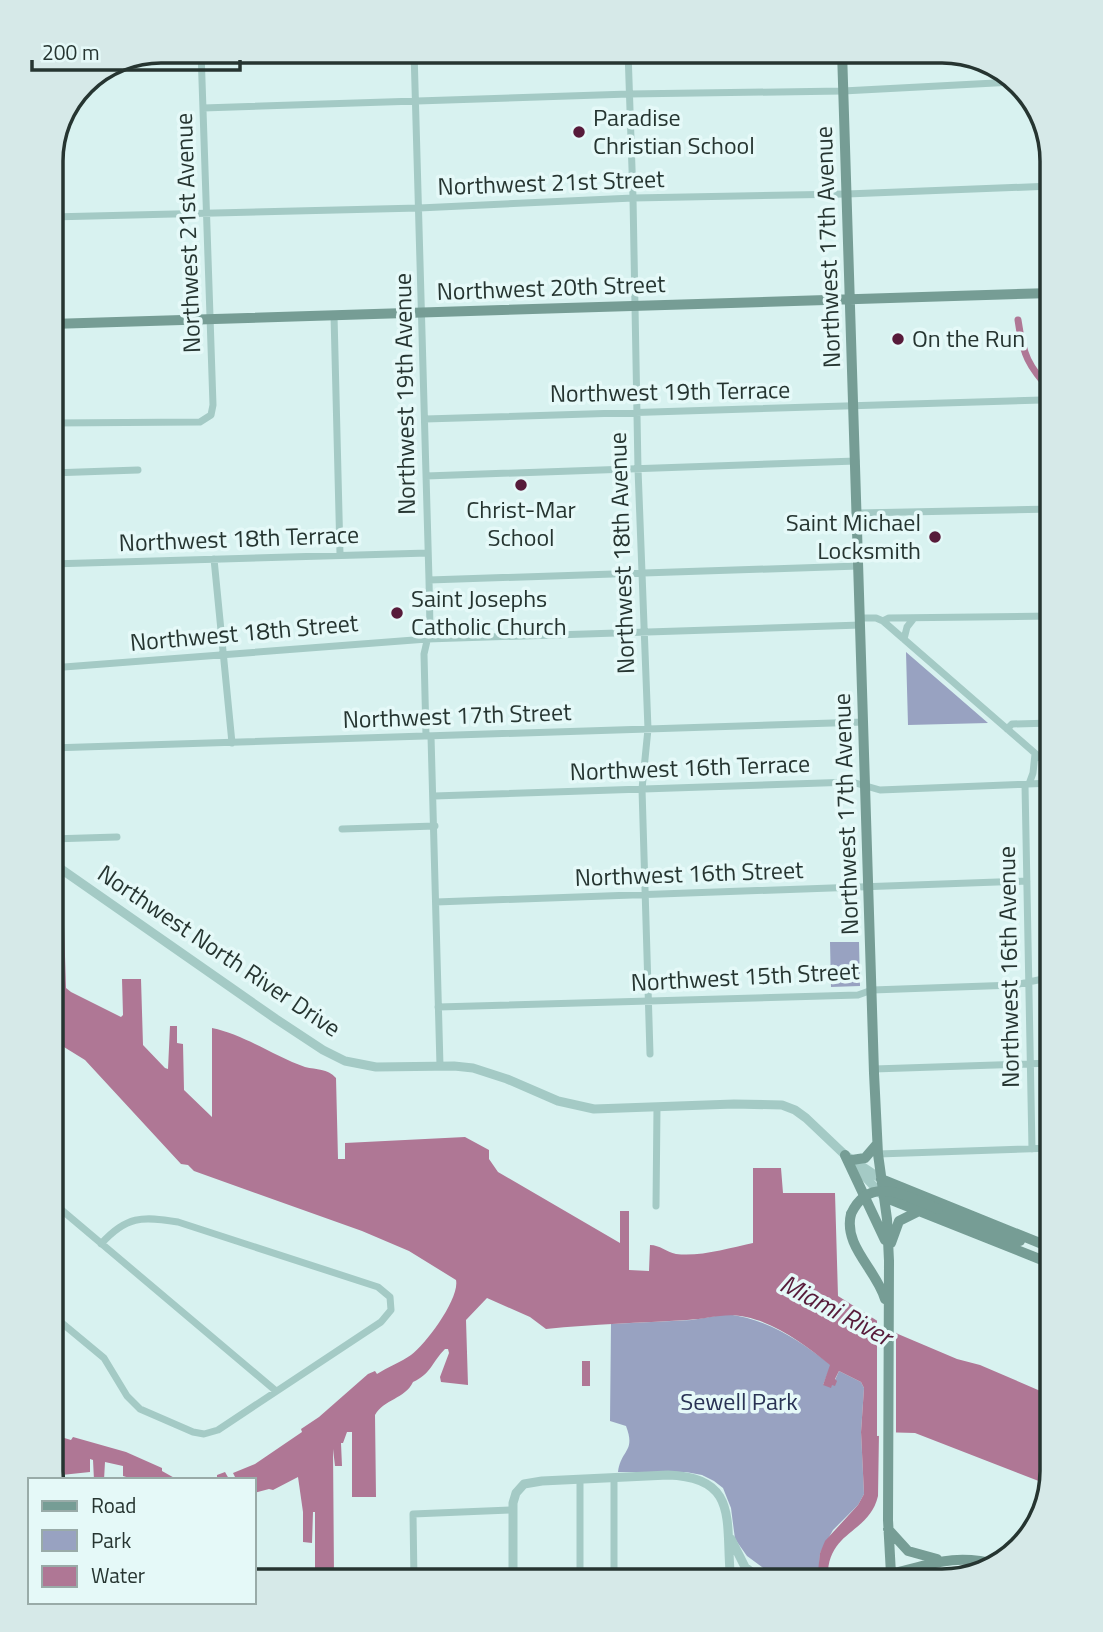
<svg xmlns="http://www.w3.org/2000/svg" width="1103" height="1632" viewBox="0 0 1103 1632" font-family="'Titillium Web',sans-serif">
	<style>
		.green { fill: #98a2c1 }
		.water { fill: #af7795 }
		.pier { fill: #d8f2f0 }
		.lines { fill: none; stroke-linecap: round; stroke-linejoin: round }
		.canal { stroke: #af7795; stroke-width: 7 }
		.minor { stroke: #a4cac5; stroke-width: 7 }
		.tertiary { stroke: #a4cac5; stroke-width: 9 }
		.secondary { stroke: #769d95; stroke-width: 10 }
		.motorway { stroke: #3d564f; stroke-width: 14 }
		.secondary-bridge { stroke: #769d95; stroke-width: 10 }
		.poi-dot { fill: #571b3a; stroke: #e5f9f8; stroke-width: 2.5 }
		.labels { text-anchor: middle; stroke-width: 7; stroke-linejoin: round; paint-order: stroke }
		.poi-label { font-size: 24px; fill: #263531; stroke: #e5f9f8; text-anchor: start }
		.street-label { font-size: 24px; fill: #263531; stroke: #e5f9f8 }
		.park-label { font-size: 24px; fill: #293254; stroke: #e5f9f8 }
		.water-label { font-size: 26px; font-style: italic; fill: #571b3a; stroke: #e5f9f8 }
		.rim { fill: none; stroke: #263531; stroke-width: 3.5 }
	</style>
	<rect width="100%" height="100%" fill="#d8f2f0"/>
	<!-- green -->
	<path class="green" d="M906,652L988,723L908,725Z
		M830,942H859L860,986L831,987Z
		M727,1314C770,1320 797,1339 831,1365L823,1385L835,1380L839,1371L861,1382L864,1388L861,1432L864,1494L858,1505L833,1530L820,1553L819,1574L773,1575L747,1556L735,1539L731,1508L723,1488L714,1481L702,1475L686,1472H618C621,1449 636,1452 626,1426L610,1421L611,1324L692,1320Z"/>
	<!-- water -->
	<path class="water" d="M51,925H64L66,988L71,992L121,1017L123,1015L122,979H141L143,1045L165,1068L168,1069L170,1026H177V1043L183,1044L184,1090L212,1117V1028C245,1035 274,1056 305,1067C317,1070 327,1068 336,1078L338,1159H345V1143L465,1137L489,1150V1159L498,1172L620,1243V1211H629V1270L649,1271L650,1245C660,1245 666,1252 676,1254C700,1257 729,1248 753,1243V1168H781L783,1193H835L838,1296L898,1334L957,1359L980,1365L1052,1396V1472L1049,1485L915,1433L879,1432L878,1496C869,1535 825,1530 828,1581H817L820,1553L825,1541L858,1505L864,1494L861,1432L864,1388L861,1382L839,1371L835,1379L837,1381L835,1386L832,1385L831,1388L823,1385L830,1365C805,1345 778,1324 746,1317C726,1312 708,1319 687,1320C640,1323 593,1324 546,1329L530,1317L487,1298L466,1320L468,1385L441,1382L440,1377L449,1353L448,1349H445C432,1362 431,1374 413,1382C405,1399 384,1399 375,1415L376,1497H352V1432H347L343,1443H341L342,1466H335L333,1449L334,1575L315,1576V1512H313L312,1543L303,1542V1512L298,1477L273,1490L269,1489L254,1493V1480L210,1478H217V1475L225,1472L229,1479L235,1477L233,1473L255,1464L302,1432L301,1429L319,1417L368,1374L375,1371L377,1374C388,1367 401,1362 411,1355C426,1344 460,1298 456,1280L409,1251L362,1231L194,1171L188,1165L181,1164L85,1060L51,1039Z
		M582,1361H590V1386H582Z
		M51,1434L71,1440L73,1437L126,1452L162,1468V1471L178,1480H136L123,1476V1466L105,1462L104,1480H94L93,1460L90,1459V1472L52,1476Z"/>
	<!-- pier -->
	<path class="pier" d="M877,1317L896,1329V1435L877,1436Z"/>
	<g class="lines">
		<!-- canal -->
		<path class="canal" d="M1018,320C1023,355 1028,366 1052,392"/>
		<!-- minor -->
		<path class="minor" d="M414,51L429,580L430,628L424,654L426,736
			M628,51L633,198L638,469L648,729L642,789L650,1054
			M203,108L629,94L843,91L1014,82
			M51,217L419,208L633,198L847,194L1052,186
			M334,315L340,554
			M425,419L1042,400
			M51,423L200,422L211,415L213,405L201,51
			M51,473L138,470
			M426,476L856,461
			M858,513L1052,509
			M214,559L232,743
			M51,564L428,553
			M429,580L859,566
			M861,618H876L883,621L1052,768
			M883,621L889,618L1052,616
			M904,639L907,627L914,618
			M51,668L427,639L861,625
			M1007,729L1012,724L1052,723
			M431,736L440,1066
			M51,748L864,722
			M1029,784L1033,773L1035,754
			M1025,785L1032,1149
			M434,796L852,782L880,790L1052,783
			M342,829L435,826
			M51,839L117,837
			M436,902L1027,881
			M438,1007L858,995L872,990L1015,985L1052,977
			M874,1069L1052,1063
			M878,1154L1052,1148
			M51,1201L276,1391
			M656,1206L657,1107
			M51,1314L104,1358L127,1396L140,1409L193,1432L204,1434L218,1430L381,1322L391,1310L390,1297L378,1287L178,1222C142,1216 126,1216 101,1244
			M614,1478V1581
			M614,1575L730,1571V1581
			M414,1581L413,1514L513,1510
			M580,1581V1480"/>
		<!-- tertiary -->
		<path class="tertiary" d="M51,862L276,1019L323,1050L345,1061L376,1067L454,1066L473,1068L507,1079L558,1101L594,1109L734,1104L782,1105L795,1110L806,1118L845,1155L881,1179
			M853,1164L882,1195
			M731,1539L745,1567L763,1581
			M730,1571L758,1580
			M513,1581V1503L516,1493L524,1484L542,1481L668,1475C737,1477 726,1519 730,1571
			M857,1581L891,1574"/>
		<!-- secondary -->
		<path class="secondary" d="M842,51L874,1073L878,1154L887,1219L889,1261L888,1520L891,1574L895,1581
			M51,324L1052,293
			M845,1155L885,1240
			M852,1160L865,1158L877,1144
			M881,1179L1052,1248
			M884,1197L1052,1264
			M938,1209L1020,1241
			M851,1214C843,1246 876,1269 885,1299
			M891,1243L899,1221L919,1211
			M888,1529L908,1551L937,1559
			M891,1574C932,1564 956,1553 998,1565"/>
		<!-- motorway -->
		<path class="motorway" d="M952,1579L969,1574"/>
		<!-- secondary-bridge -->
		<path class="secondary-bridge" d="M851,1214C870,1173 907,1197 938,1209"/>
	</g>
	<!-- markers -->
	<g class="poi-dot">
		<circle cx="579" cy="132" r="7"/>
		<circle cx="898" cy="339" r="7"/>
		<circle cx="521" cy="485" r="7"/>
		<circle cx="935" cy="537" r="7"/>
		<circle cx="397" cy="613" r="7"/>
	</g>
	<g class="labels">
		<!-- poi labels -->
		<g class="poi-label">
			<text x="593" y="126">Paradise<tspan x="593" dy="28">Christian School</tspan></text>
			<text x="912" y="347">On the Run</text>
			<text x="521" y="518" text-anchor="middle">Christ-Mar<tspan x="521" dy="28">School</tspan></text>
			<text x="921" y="531" text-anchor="end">Saint Michael<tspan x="921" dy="28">Locksmith</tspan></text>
			<text x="411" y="607">Saint Josephs<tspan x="411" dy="28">Catholic Church</tspan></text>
		</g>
		<!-- street labels -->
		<g class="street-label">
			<text transform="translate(551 183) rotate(-2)" y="8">Northwest 21st Street</text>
			<text transform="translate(188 233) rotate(-92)" y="8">Northwest 21st Avenue</text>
			<text transform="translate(828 247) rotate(-92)" y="8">Northwest 17th Avenue</text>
			<text transform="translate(551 288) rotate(-2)" y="8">Northwest 20th Street</text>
			<text transform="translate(670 392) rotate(-1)" y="8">Northwest 19th Terrace</text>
			<text transform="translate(405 394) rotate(-91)" y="8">Northwest 19th Avenue</text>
			<text transform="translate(239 539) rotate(-2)" y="8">Northwest 18th Terrace</text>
			<text transform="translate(622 553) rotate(-92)" y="8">Northwest 18th Avenue</text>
			<text transform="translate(244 633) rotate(-5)" y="8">Northwest 18th Street</text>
			<text transform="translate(457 716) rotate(-2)" y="8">Northwest 17th Street</text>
			<text transform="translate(690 768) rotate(-2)" y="8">Northwest 16th Terrace</text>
			<text transform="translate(846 814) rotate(-92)" y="8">Northwest 17th Avenue</text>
			<text transform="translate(689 874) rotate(-2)" y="8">Northwest 16th Street</text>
			<text transform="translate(219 951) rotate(34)" y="8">Northwest North River Drive</text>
			<text transform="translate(1009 967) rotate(-91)" y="8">Northwest 16th Avenue</text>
			<text transform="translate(745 977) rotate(-3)" y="8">Northwest 15th Street</text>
		</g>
		<!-- park labels -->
		<g class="park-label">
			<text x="739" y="1410">Sewell Park</text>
		</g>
		<!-- water labels -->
		<g class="water-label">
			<text transform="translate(836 1310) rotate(28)" y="9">Miami River</text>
		</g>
	</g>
	<!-- crop -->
	<path d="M0 0H1103V1632H0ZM161 63H942A98 98 0 0 1 1040 161V1471A98 98 0 0 1 942 1569H161A98 98 0 0 1 63 1471V161A98 98 0 0 1 161 63Z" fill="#d6e9e8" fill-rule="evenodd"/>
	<path class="rim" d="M161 63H942A98 98 0 0 1 1040 161V1471A98 98 0 0 1 942 1569H161A98 98 0 0 1 63 1471V161A98 98 0 0 1 161 63Z"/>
	<!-- legend -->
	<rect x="28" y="1478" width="228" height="126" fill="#e5f9f8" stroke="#99aba8" stroke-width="2"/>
	<rect x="42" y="1501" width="35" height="10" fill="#769d95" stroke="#99aba8" stroke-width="2"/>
	<text x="91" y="1513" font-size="21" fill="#263531">Road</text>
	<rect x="42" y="1530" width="35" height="21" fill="#98a2c1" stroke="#99aba8" stroke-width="2"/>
	<text x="91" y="1548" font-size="21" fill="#263531">Park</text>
	<rect x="42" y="1566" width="35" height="21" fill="#af7795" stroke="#99aba8" stroke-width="2"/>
	<text x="91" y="1583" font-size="21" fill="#263531">Water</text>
	<!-- scale -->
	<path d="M32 60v10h208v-10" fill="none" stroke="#263531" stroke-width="3.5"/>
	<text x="42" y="60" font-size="21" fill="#263531" stroke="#e5f9f8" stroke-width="5" paint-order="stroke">200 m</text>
</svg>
